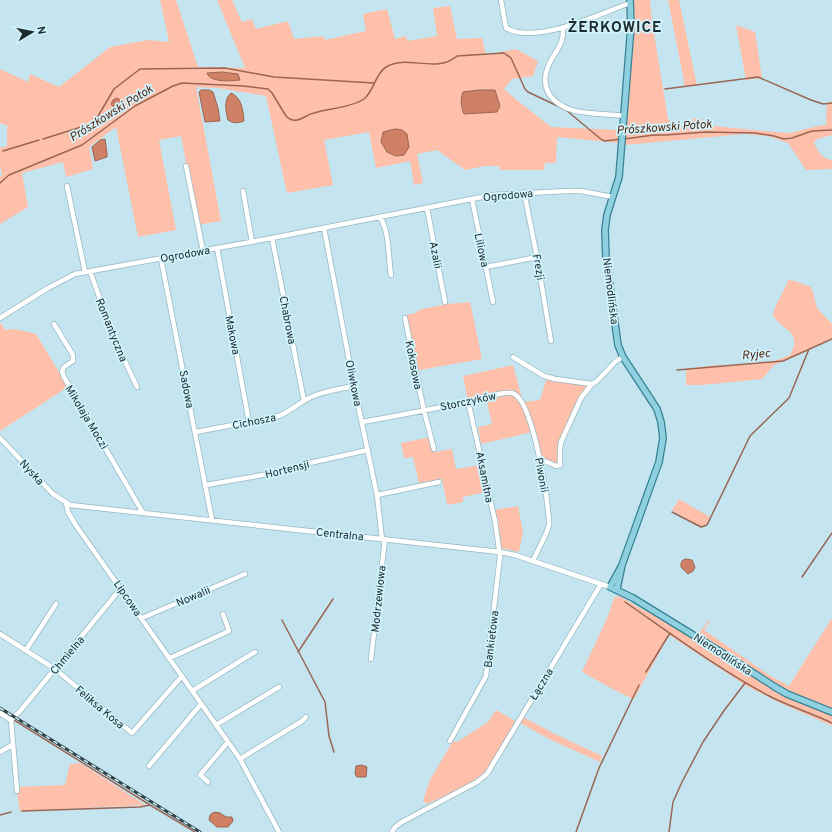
<svg xmlns="http://www.w3.org/2000/svg" width="832" height="832" viewBox="0 0 832 832" font-family="Overpass,sans-serif">
	<style>
		.green { fill: #fec0aa; fill-rule: evenodd }
		.water { fill: #d08064; stroke: #9a6654 }
		.lines { fill: none; stroke-linecap: round; stroke-linejoin: round }
		.stream { stroke: #9a6654; stroke-width: 1.5 }
		.minor-casing { stroke: #97b8c1; stroke-width: 6 }
		.major-casing { stroke: #368294; stroke-width: 8 }
		.minor { stroke: #fff; stroke-width: 4.5 }
		.major { stroke: #8fd0e0; stroke-width: 5.5 }
		.rail-casing { stroke: #314145; stroke-width: 3 }
		.rail { stroke: #d1f3fc; stroke-width: 1.5; stroke-dasharray: 4.5; stroke-linecap: butt }
		.labels { text-anchor: middle; stroke-width: 3.5; stroke-linejoin: round; paint-order: stroke }
		.street-label { font-size: 11px; fill: #1d2a2e; stroke: #d1f3fc }
		.water-label { font-size: 12px; font-style: italic; fill: #572410; stroke: #d1f3fc }
		.district-label { font-size: 15px; font-weight: bold; letter-spacing: 1px; fill: #1d2a2e; stroke: #d1f3fc }
	</style>
	<rect width="100%" height="100%" fill="#c4e5ef"/>
	<!-- green -->
	<path class="green" d="M160,0H176L198,67L245,68L217,0H232L242,22L252,19L256,29L288,21L294,39L323,36L325,40L366,31L363,14L387,9L395,39L406,36L407,41L437,36L433,8L450,6L457,39L482,38L486,55L516,49L538,61L533,76L512,79L504,89L518,101L551,127L619,130V143L557,137L556,163H545L544,170H500L499,166H485L465,170L437,150L417,154L423,183L414,185L410,161L376,168L369,132L324,140L333,185L287,193L266,96L217,88L196,87L221,221L198,225L181,136L159,140L176,230L138,237L116,127L89,147L93,169L66,177L63,162L22,173L28,207L0,224V177L2,175L0,165V148L7,146V128L8,126L0,123V69L28,82L30,74L59,87L110,47L148,40L169,42ZM487,89L497,112L482,113L463,92Z
		M633,0H650L652,21L668,119L674,127L693,126L692,119L700,118L705,122L713,126L786,133C800,132 812,126 826,125L827,102H832V135L817,139L814,143C818,151 822,159 832,160V169L806,170L788,143L767,136L744,134L625,145L627,114L628,65Z
		M668,0H679L697,85L685,86Z
		M736,25L755,32L762,78L746,80Z
		M788,280L795,281L811,287L814,296L817,308L832,324V339L774,365L762,379L702,385H686V369L717,365H744L772,362L790,355C803,332 784,331 773,316C774,304 784,293 788,280Z
		M470,302L482,359L414,371L403,316L415,313L422,309L447,304Z
		M0,322L5,330L15,329L36,334L68,387L0,431Z
		M513,365L523,402L540,400L547,377L592,384L581,398L561,442L560,465L540,459L532,432L481,444L478,427L492,424L486,398L468,401L463,376Z
		M431,437L435,452L452,449L456,469L481,465L486,492L463,497V502L447,505L442,479L419,483L413,457L404,458L401,443Z
		M679,499L710,517L706,525L699,526L672,510Z
		M518,506L523,532L519,552L501,548L494,510Z
		M619,596L645,611L656,612L696,637L710,619V621L704,630L769,675L789,686L832,618V726L776,701L745,685L669,635L634,699C616,692 599,681 582,672L608,616L614,598Z
		M496,710L515,721C508,734 499,754 490,766C475,785 448,794 427,804L423,801L430,780L453,741L457,742L488,722Z
		M523,717L553,733L602,756L600,762L551,740L520,723Z
		M80,763L145,805L22,811L20,812L16,787L65,785L70,764Z"/>
	<!-- water -->
	<path class="water" d="M222,72L238,74L240,80C232,81 210,83 207,73Z
		M201,90H209L213,92L218,108L220,121L205,122L199,92Z
		M479,90H495L500,106L497,112L464,114C461,106 460,100 463,92Z
		M231,93C242,98 243,110 244,121C238,123 234,124 228,120C226,112 223,100 231,93Z
		M117,98L124,103V106L119,110L115,109L111,104L113,100Z
		M395,129L402,130L407,134L409,147L404,155L396,156L387,152L381,142L383,132Z
		M105,139L107,153V157L95,161L92,147L100,140Z
		M686,559L692,560L695,567L693,571L688,574L681,567V563L683,560Z
		M362,765L367,767L366,777H357L355,774L356,766Z
		M214,812L220,813L226,817H232L233,821L228,827H217L209,820L210,815Z"/>
	<g class="lines">
		<!-- stream -->
		<path class="stream" d="M665,89L758,77L811,100L823,104L832,103
			M43,139L94,123L114,89L140,69L225,68L274,77L374,83
			M624,139L654,135H666L706,132L755,133L774,136L784,139L792,138L812,131L832,130
			M3,151L39,140
			M0,183L9,175L82,145L135,106L173,86L182,83L243,86L268,89L272,93L286,116C289,119 293,121 297,120C303,119 308,114 314,113C327,109 353,107 364,99C374,91 375,74 386,67C406,54 437,74 457,56L504,53L511,58L525,89L528,92L566,110L602,140L605,141L621,139
			M677,370L783,361L832,339
			M672,512L701,527L707,525L750,436L789,398L809,349
			M802,577L832,533
			M625,602C673,635 721,671 773,698C792,707 813,714 832,723
			M282,620L325,702L329,736L334,752
			M298,652L333,599
			M646,672L670,633
			M14,720L150,805
			M22,811L140,807L150,805L195,832
			M0,815L11,812
			M576,832L599,768L639,685
			M669,832L673,802L682,782L703,742L723,712L745,683"/>
		<defs>
			<path id="minor" d="M501,0L506,28C537,45 599,14 630,3
				M563,28C564,47 554,51 548,67C544,76 544,85 549,94C565,118 600,112 624,116
				M186,166L203,251
				M67,186L85,272
				M243,191L252,242
				M524,192L537,257L551,341
				M472,199L493,302
				M427,208L445,302
				M380,217C390,233 388,257 391,275
				M324,228L354,386L377,495L382,539
				M272,238L304,401
				M217,248L249,422
				M161,259L212,520
				M486,267L537,257
				M90,271L112,333L137,387
				M0,318L48,288L75,274L272,238L492,195L566,191H581L613,197
				M405,318L424,411L434,449
				M54,324L73,355V361L64,367L62,371L64,377L143,513
				M513,357L544,376L555,379L592,384
				M362,422C397,416 432,409 467,402C477,400 503,391 512,393C532,397 546,491 548,510C548,514 550,520 549,525C547,535 537,550 533,561
				M196,432L279,416C291,411 300,402 311,397C324,391 340,389 354,386
				M0,438L53,494L70,505L500,552L515,555L610,587
				M540,459L556,466L560,465V449L561,442L581,398L592,384L597,381L616,361L623,357
				M206,485L291,470L305,464L368,450
				M377,495L439,482
				M66,503L68,512L75,524L240,759L279,832
				M142,618L245,574
				M0,634L55,669L132,733L182,676
				M26,650L56,604
				M170,658L229,631L223,614
				M371,659L385,539
				M192,691L255,652
				M0,713L11,720
				M11,720L21,710L121,588
				M11,720L17,791
				M216,725L279,687
				M450,741L486,676L500,556L495,521L468,401
				M0,752L12,745
				M240,759L302,721L306,717
				M149,766L201,704
				M208,782L200,775L228,742
				M392,832L395,827L402,822L477,782L487,774L601,584"/>
			<path id="major" d="M621,567L610,587L633,598L724,654L775,687L787,694L832,712
				M617,589L622,565L659,462L663,438L661,422L657,409L623,357L618,345L606,258L605,230L607,215L619,177L631,26L630,0"/>
		</defs>
		<!-- minor casing -->
		<use href="#minor" class="minor-casing"/>
		<!-- major casing -->
		<use href="#major" class="major-casing"/>
		<!-- minor -->
		<use href="#minor" class="minor"/>
		<!-- major -->
		<use href="#major" class="major"/>
		<defs>
			<path id="rail" d="M0,708L200,832"/>
		</defs>
		<!-- rail casing -->
		<use href="#rail" class="rail-casing"/>
		<!-- rail -->
		<use href="#rail" class="rail"/>
	</g>
	<g class="labels">
		<!-- street labels -->
		<g class="street-label">
			<text transform="translate(508 195) rotate(-5)" y="4">Ogrodowa</text>
			<text transform="translate(482 250) rotate(78)" y="4">Liliowa</text>
			<text transform="translate(185 254) rotate(-10)" y="4">Ogrodowa</text>
			<text transform="translate(436 255) rotate(79)" y="4">Azalii</text>
			<text transform="translate(539 267) rotate(80)" y="4">Frezji</text>
			<text transform="translate(611 291) rotate(83)" y="4">Niemodlińska</text>
			<text transform="translate(288 320) rotate(79)" y="4">Chabrowa</text>
			<text transform="translate(112 330) rotate(68)" y="4">Romantyczna</text>
			<text transform="translate(233 335) rotate(79)" y="4">Makowa</text>
			<text transform="translate(414 365) rotate(79)" y="4">Kokosowa</text>
			<text transform="translate(354 383) rotate(79)" y="4">Oliwkowa</text>
			<text transform="translate(187 389) rotate(79)" y="4">Sadowa</text>
			<text transform="translate(468 401) rotate(-12)" y="4">Storczyków</text>
			<text transform="translate(87 417) rotate(59)" y="4">Mikołaja Moczi</text>
			<text transform="translate(254 421) rotate(-11)" y="4">Cichosza</text>
			<text transform="translate(287 469) rotate(-14)" y="4">Hortensji</text>
			<text transform="translate(32 472) rotate(47)" y="4">Nyska</text>
			<text transform="translate(542 475) rotate(80)" y="4">Piwonii</text>
			<text transform="translate(485 477) rotate(79)" y="4">Aksamitna</text>
			<text transform="translate(340 534) rotate(6)" y="4">Centralna</text>
			<text transform="translate(193 596) rotate(-23)" y="4">Nowalii</text>
			<text transform="translate(128 598) rotate(56)" y="4">Lipcowa</text>
			<text transform="translate(378 599) rotate(-84)" y="4">Modrzewiowa</text>
			<text transform="translate(491 639) rotate(-83)" y="4">Bankietowa</text>
			<text transform="translate(723 654) rotate(33)" y="4">Niemodlińska</text>
			<text transform="translate(67 655) rotate(-50)" y="4">Chmielna</text>
			<text transform="translate(541 684) rotate(-59)" y="4">Łączna</text>
			<text transform="translate(100 707) rotate(40)" y="4">Feliksa Kosa</text>
		</g>
		<!-- water labels -->
		<g class="water-label">
			<text transform="translate(111 113) rotate(-32)" y="4">Prószkowski Potok</text>
			<text transform="translate(664 127) rotate(-4)" y="4">Prószkowski Potok</text>
			<text transform="translate(756 354) rotate(-5)" y="4">Ryjec</text>
		</g>
		<!-- district labels -->
		<g class="district-label">
			<text x="615" y="32">ŻERKOWICE</text>
		</g>
	</g>
	<!-- north arrow -->
	<g transform="translate(32 32) rotate(80)" stroke="#d1f3fc" stroke-width="3" paint-order="stroke">
	<path d="M0-3L7 15L0 10L-7 15Z" fill="#1d2a2e"/>
	<text y="-6" font-size="11" font-weight="bold" text-anchor="middle" fill="#1d2a2e">N</text>
	</g>
</svg>
